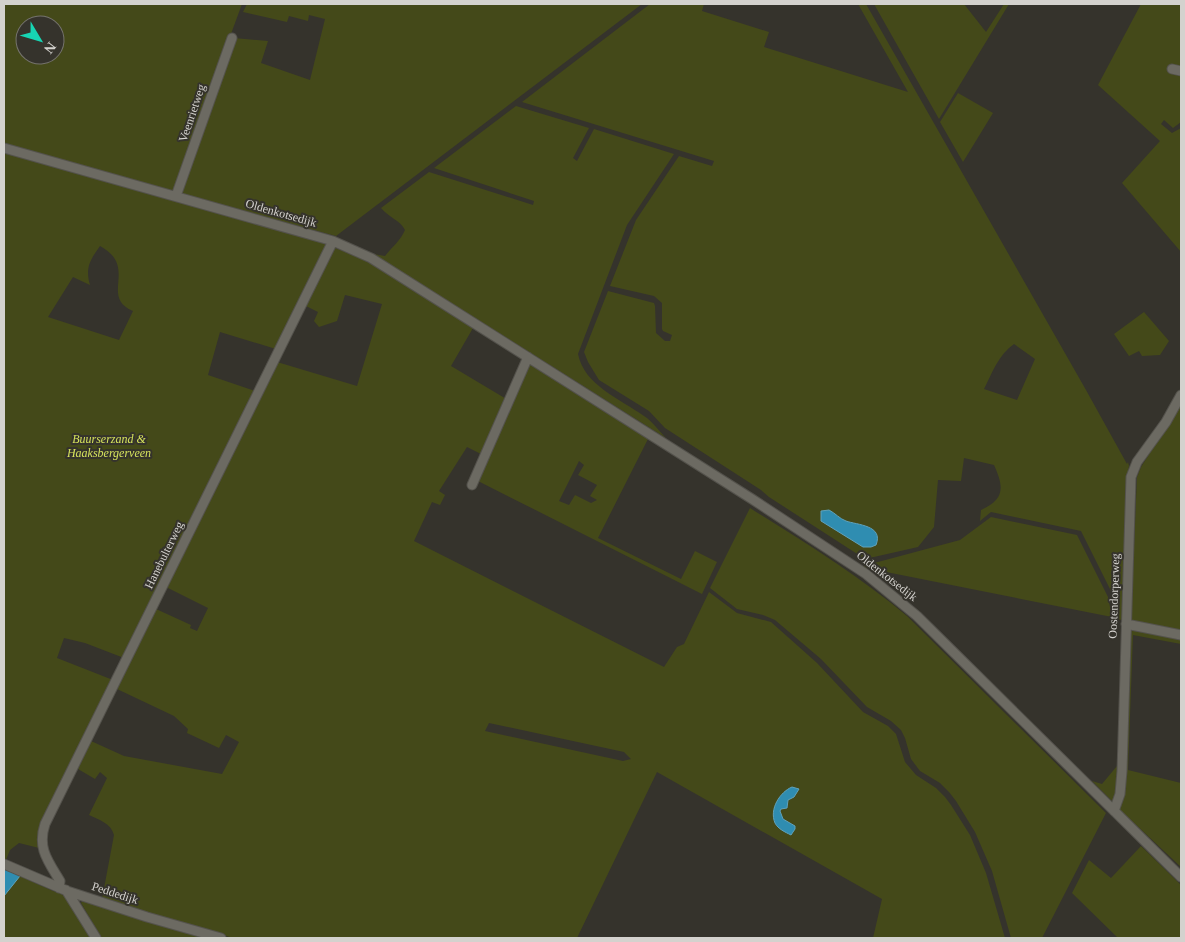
<svg xmlns="http://www.w3.org/2000/svg" width="1185" height="942" viewBox="0 0 1185 942" font-family="'Times New Roman',serif">
	<style>
		.green { fill: #444919; fill-rule: evenodd }
		.water { fill: #2f8db1; stroke: #60a2ba }
		.lines { fill: none; stroke-linecap: round; stroke-linejoin: round }
		.minor-casing { stroke: #54524c; stroke-width: 11 }
		.minor { stroke: #6c6a62; stroke-width: 9 }
		.labels { text-anchor: middle; stroke-width: 4; stroke-linejoin: round; paint-order: stroke }
		.street-label { font-size: 12px; fill: #d4d2ce; stroke: #35332c }
		.park-label { font-size: 12px; font-style: italic; fill: #d6e35c; stroke: #35332c }
	</style>
	<rect width="100%" height="100%" fill="#35332c"/>
	<!-- green -->
	<path class="green" d="M4,4H242L214,80L174,200L328,243L276,349L220,332L208,375L255,391L124,658L85,643L64,638L57,658L113,680L38,838L39,848L19,843L10,850L4,865ZM25,25H55V55H25ZM100,246C139,267 99,297 133,311L119,340L48,317L73,277L90,285C85,268 90,260 100,246Z
		M247,4H642L336,236L180,194L234,38L268,41L261,63L310,80L325,19L309,15L308,21L289,16L287,22L243,12Z
		M650,4H704L702,11L769,32L764,47L908,92L858,4H866L1086,390L1127,464L1128,462L1129,466L1127,477L1122,620L1117,619L1113,595L1081,531L991,512L980,521L981,510C1005,499 1004,487 994,465L964,458L961,481L938,480L934,527L918,547L865,559L769,497L761,490L665,428L649,411L599,380L588,362L584,352L608,291L654,303L655,306L656,333L665,341H670L672,335L663,331L662,329V303L654,296L610,286L636,220L679,156L712,166L714,161L522,102ZM1014,344L1035,359L1017,400L984,389C992,373 999,354 1014,344ZM821,511L845,521L869,527L877,535V543L840,533L821,521Z
		M874,4H964L986,32L1004,4H1009L939,119Z
		M1141,4H1181V122L1173,128L1164,120L1161,124L1172,133L1181,128V252L1122,183L1160,141L1098,85Z
		M958,93L993,113L963,162L940,122Z
		M516,106L589,128L573,158L577,161L594,129L674,154L627,225L578,354C584,385 620,399 644,416C652,421 659,431 666,438L373,254L385,256C392,247 401,240 405,230C400,220 388,217 381,208L429,172L533,205L534,201L434,168Z
		M335,248L354,255L373,265L473,328L451,366L508,400L483,455L467,447L439,491L445,495L440,505L432,502L414,541L664,667L677,647L684,644L709,592L737,613L771,622L817,663L863,712L888,726L896,734L905,762L916,775L936,788L945,797L951,805L970,835L986,873L1005,938H873L882,899L657,772L577,938H233L102,899L114,835C111,823 99,820 89,815L107,778L100,772L95,779L78,769L91,741L124,756L222,774L239,742L226,735L219,748L187,733L188,729L174,716L117,689L156,609L191,625L190,628L197,631L208,608L166,587L277,362L357,386L382,304L345,295L337,321L319,327L314,321L318,312L306,306ZM489,723L624,752L631,759L623,761L485,731ZM786,792L796,793L788,800V806L786,809H781V815L786,822L793,824L775,822C773,810 775,798 786,792Z
		M1144,312L1169,341L1160,355L1142,356L1139,351L1129,356L1114,334Z
		M529,364L648,439L598,538L681,579L695,551L717,562L702,594L476,480ZM579,461L584,465L578,475L597,485L590,496L597,500L591,503L575,495L569,505L559,501Z
		M1181,404V632L1131,622V619L1137,477L1141,467Z
		M750,508C804,542 858,575 907,616L1106,813L1042,938H1011L992,871L975,832L956,801L949,792L940,783L920,771L911,759L905,738L901,730L891,721L867,707L821,659L775,620L763,615L737,609L710,588Z
		M991,517L1077,535L1108,597L1112,617L866,568L863,566L960,540Z
		M1128,628L1181,638V644L1133,635L1128,770L1181,783V867L1118,808Z
		M1117,766L1120,771L1115,804L1092,781L1102,784Z
		M1141,846L1181,885V938H1118L1072,893L1089,860L1111,878Z
		M4,869L53,891C71,893 86,924 95,938H4Z
		M83,900L206,938H102L81,903Z"/>
	<!-- water -->
	<path class="water" d="M829,510C835,513 840,519 846,521C857,525 884,525 876,545L871,547H863L821,521V511Z
		M792,787L799,789L794,797L788,800L787,808L781,809L780,811L783,819L795,826V829L791,835C785,832 778,829 775,823C769,809 780,792 792,787Z
		M4,869L20,876L4,896Z"/>
	<g class="lines">
		<defs>
			<path id="minor" d="M1172,69L1181,71
				M4,148L333,241L371,258L752,499L866,574L917,616L1181,877
				M176,196L232,38
				M472,485L528,357
				M1126,624L1181,635
				M1114,811L1120,794L1122,771L1131,477L1137,462L1166,422L1181,395
				M4,864L67,891L147,917L221,938
				M59,888L60,881C48,861 37,848 45,824L333,241
				M66,890L96,938"/>
		</defs>
		<!-- minor casing -->
		<use href="#minor" class="minor-casing"/>
		<!-- minor -->
		<use href="#minor" class="minor"/>
	</g>
	<g class="labels">
		<!-- street labels -->
		<g class="street-label">
			<text transform="translate(192 113) rotate(-71)" y="4">Veenrietweg</text>
			<text transform="translate(281 213) rotate(16)" y="4">Oldenkotsedijk</text>
			<text transform="translate(164 555) rotate(-64)" y="4">Hanebulterweg</text>
			<text transform="translate(887 576) rotate(38)" y="4">Oldenkotsedijk</text>
			<text transform="translate(1114 596) rotate(-88)" y="4">Oostendorperweg</text>
			<text transform="translate(115 893) rotate(18)" y="4">Peddedijk</text>
		</g>
		<!-- park labels -->
		<g class="park-label">
			<text x="109" y="443">Buurserzand &amp;<tspan x="109" dy="14">Haaksbergerveen</tspan></text>
		</g>
	</g>
	<!-- border -->
	<rect width="1185" height="942" fill="none" stroke="#d4d2ce" stroke-width="10"/>
	<!-- north arrow -->
	<g transform="translate(40 40) rotate(128)"><circle r="24" fill="#35332c" stroke="#75736d"/>
	<path d="M0-4L9 19L0 12L-9 19Z" fill="#17d5b3"/>
	<text y="-8" font-size="14" font-weight="bold" text-anchor="middle" fill="#d4d2ce">N</text>
	</g>
</svg>
